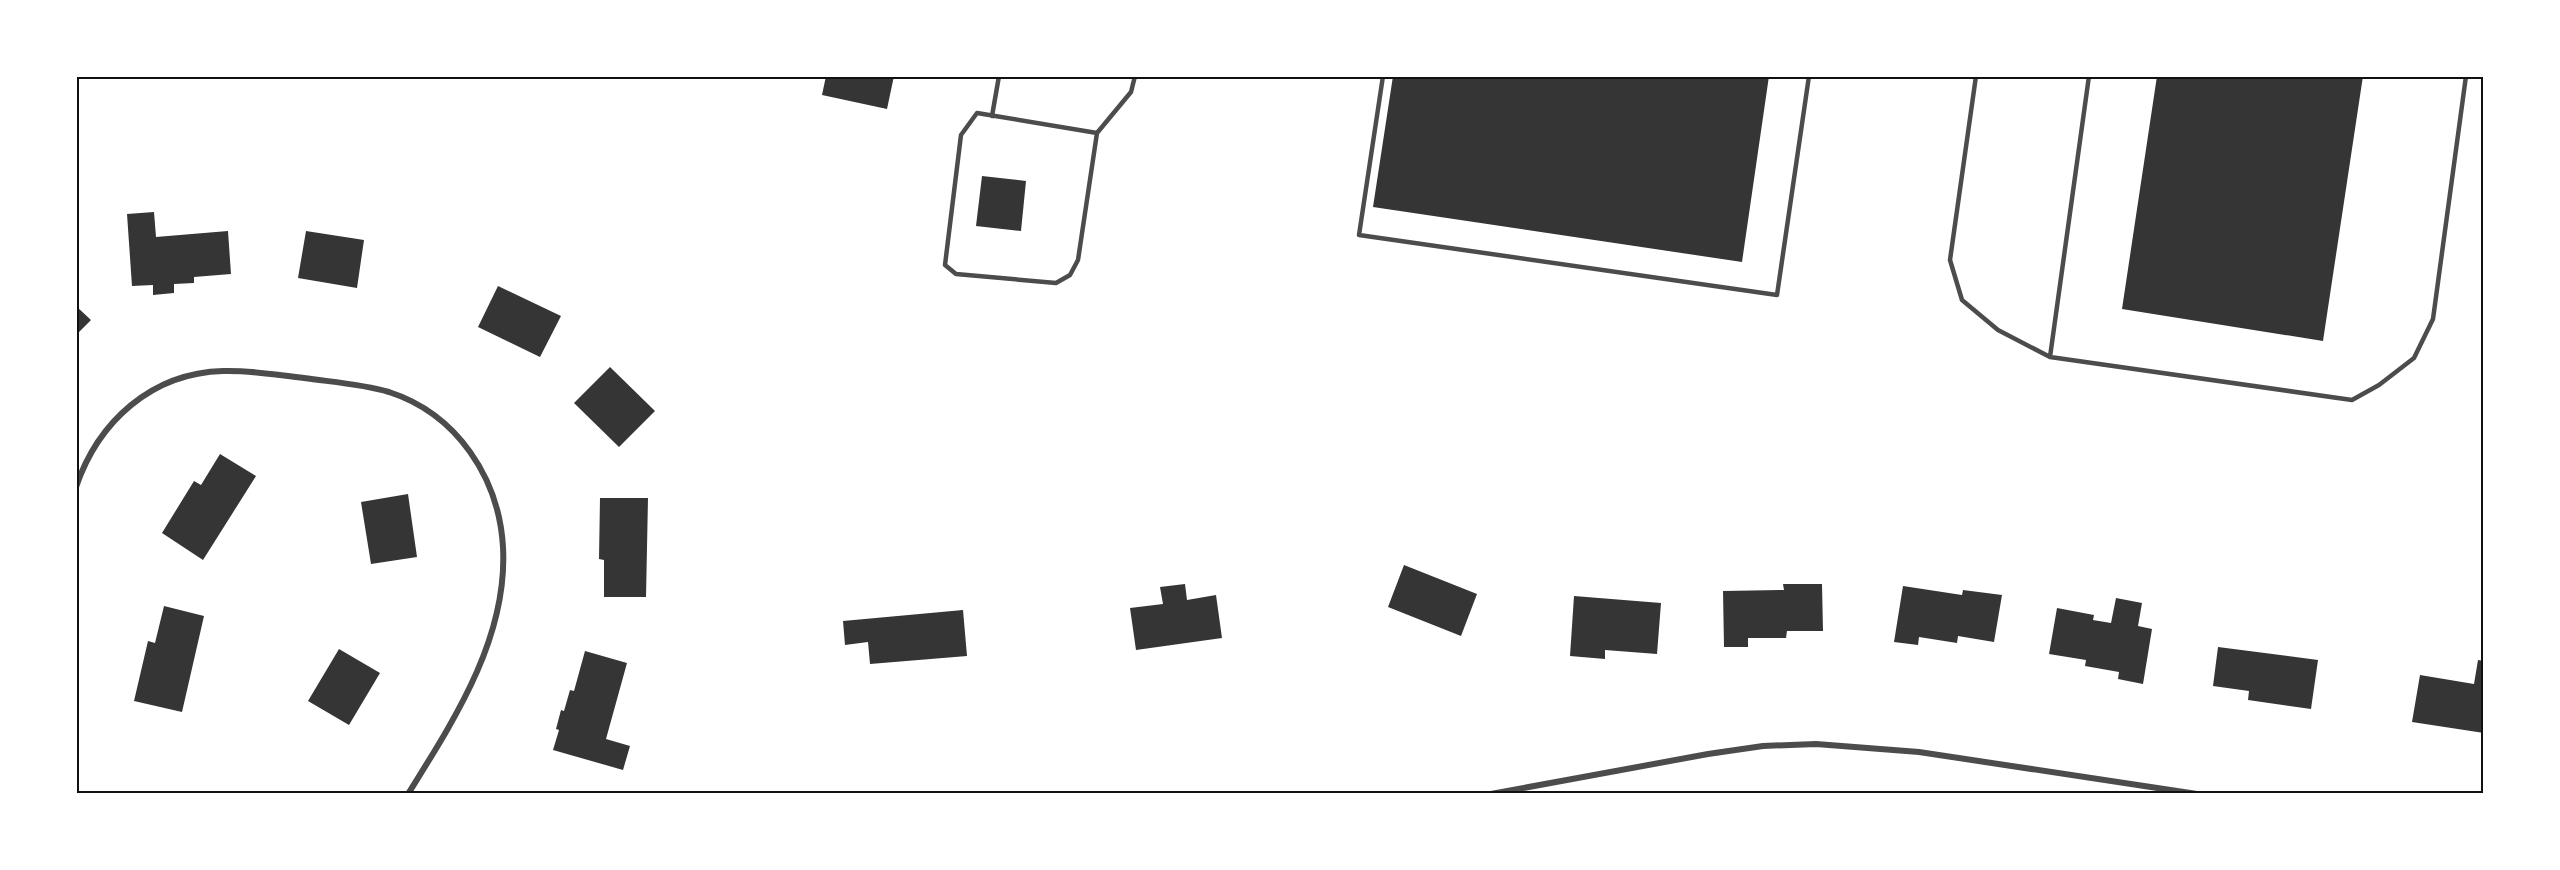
<svg xmlns="http://www.w3.org/2000/svg" width="2560" height="870" viewBox="0 0 2560 870" font-family="Lato,sans-serif">
	<style>
		.building { fill: #353535 }
		.lines { fill: none; stroke-linecap: round; stroke-linejoin: round }
		.service { stroke: #4c4c4c; stroke-width: 4.5 }
		.minor { stroke: #4c4c4c; stroke-width: 6 }
		.neatline { fill: none; stroke: #111; stroke-width: 2 }
	</style>
	<rect width="100%" height="100%" fill="#fff"/>
	<!-- building -->
	<path class="building" d="M826,76H894L887,109L822,95Z
		M1393,76H1769L1742,262L1373,207Z
		M2157,76H2363L2323,341L2122,309Z
		M982,176L1026,181L1021,231L976,226Z
		M154,212L156,237L228,231L231,274L194,277V283L174,284V293L153,295V285L132,286L127,214Z
		M306,231L364,240L357,288L298,278Z
		M498,286L561,316L540,357L478,327Z
		M76,306L91,320L76,335Z
		M610,367L655,411L619,447L574,403Z
		M220,454L256,476L203,560L162,533L194,481L201,485Z
		M408,494L417,557L371,564L361,502Z
		M600,498H648L646,597H604V560L599,559Z
		M1404,565L1477,594L1461,636L1388,607Z
		M1185,584L1187,600L1216,595L1222,638L1136,650L1130,608L1163,604L1160,587Z
		M1783,584H1822L1823,631H1787L1786,638H1748V647H1724L1723,591L1784,590Z
		M1903,586L1962,595L1963,590L2002,595L1994,642L1958,636L1957,643L1919,637L1918,645L1894,642Z
		M1574,596L1661,603L1657,654L1605,650V659L1570,656Z
		M2116,598L2142,603L2138,626L2152,629L2143,684L2118,679L2119,672L2085,666L2086,660L2049,654L2057,608L2094,615L2093,620L2111,623Z
		M164,606L204,616L182,712L134,701L148,641L155,643Z
		M963,610L967,656L870,664L868,642L845,645L843,621Z
		M2218,647L2318,660L2311,709L2248,700L2249,691L2213,686Z
		M339,649L380,673L349,725L308,701Z
		M585,651L627,663L606,739L630,746L623,770L553,750L559,730L556,729L561,710L564,711L570,690L574,691Z
		M2478,660L2484,661V733L2412,722L2420,675L2474,684Z"/>
	<g class="lines">
		<!-- service -->
		<path class="service" d="M1383,76L1359,235L1777,295L1809,76
			M1976,76L1950,260L1962,300L1998,330L2050,357L2352,400L2379,385L2414,358L2433,319L2466,76
			M992,116L999,76
			M1097,133L977,113L961,135L945,265L956,274L1056,283L1070,275L1078,260L1097,133L1131,92L1135,76
			M2050,357L2089,76"/>
		<!-- minor -->
		<path class="minor" d="M76,487C98,422 151,373 223,371C250,370 277,375 304,378C332,382 362,384 389,392C457,414 499,478 503,547C508,638 454,720 408,794
			M1491,794L1708,754L1763,746L1816,744L1919,752L2197,794"/>
	</g>
	<!-- border -->
	<rect width="2560" height="870" fill="none" stroke="#ffffff" stroke-width="156"/>
	<rect x="78" y="78" width="2404" height="714" class="neatline"/>
</svg>
